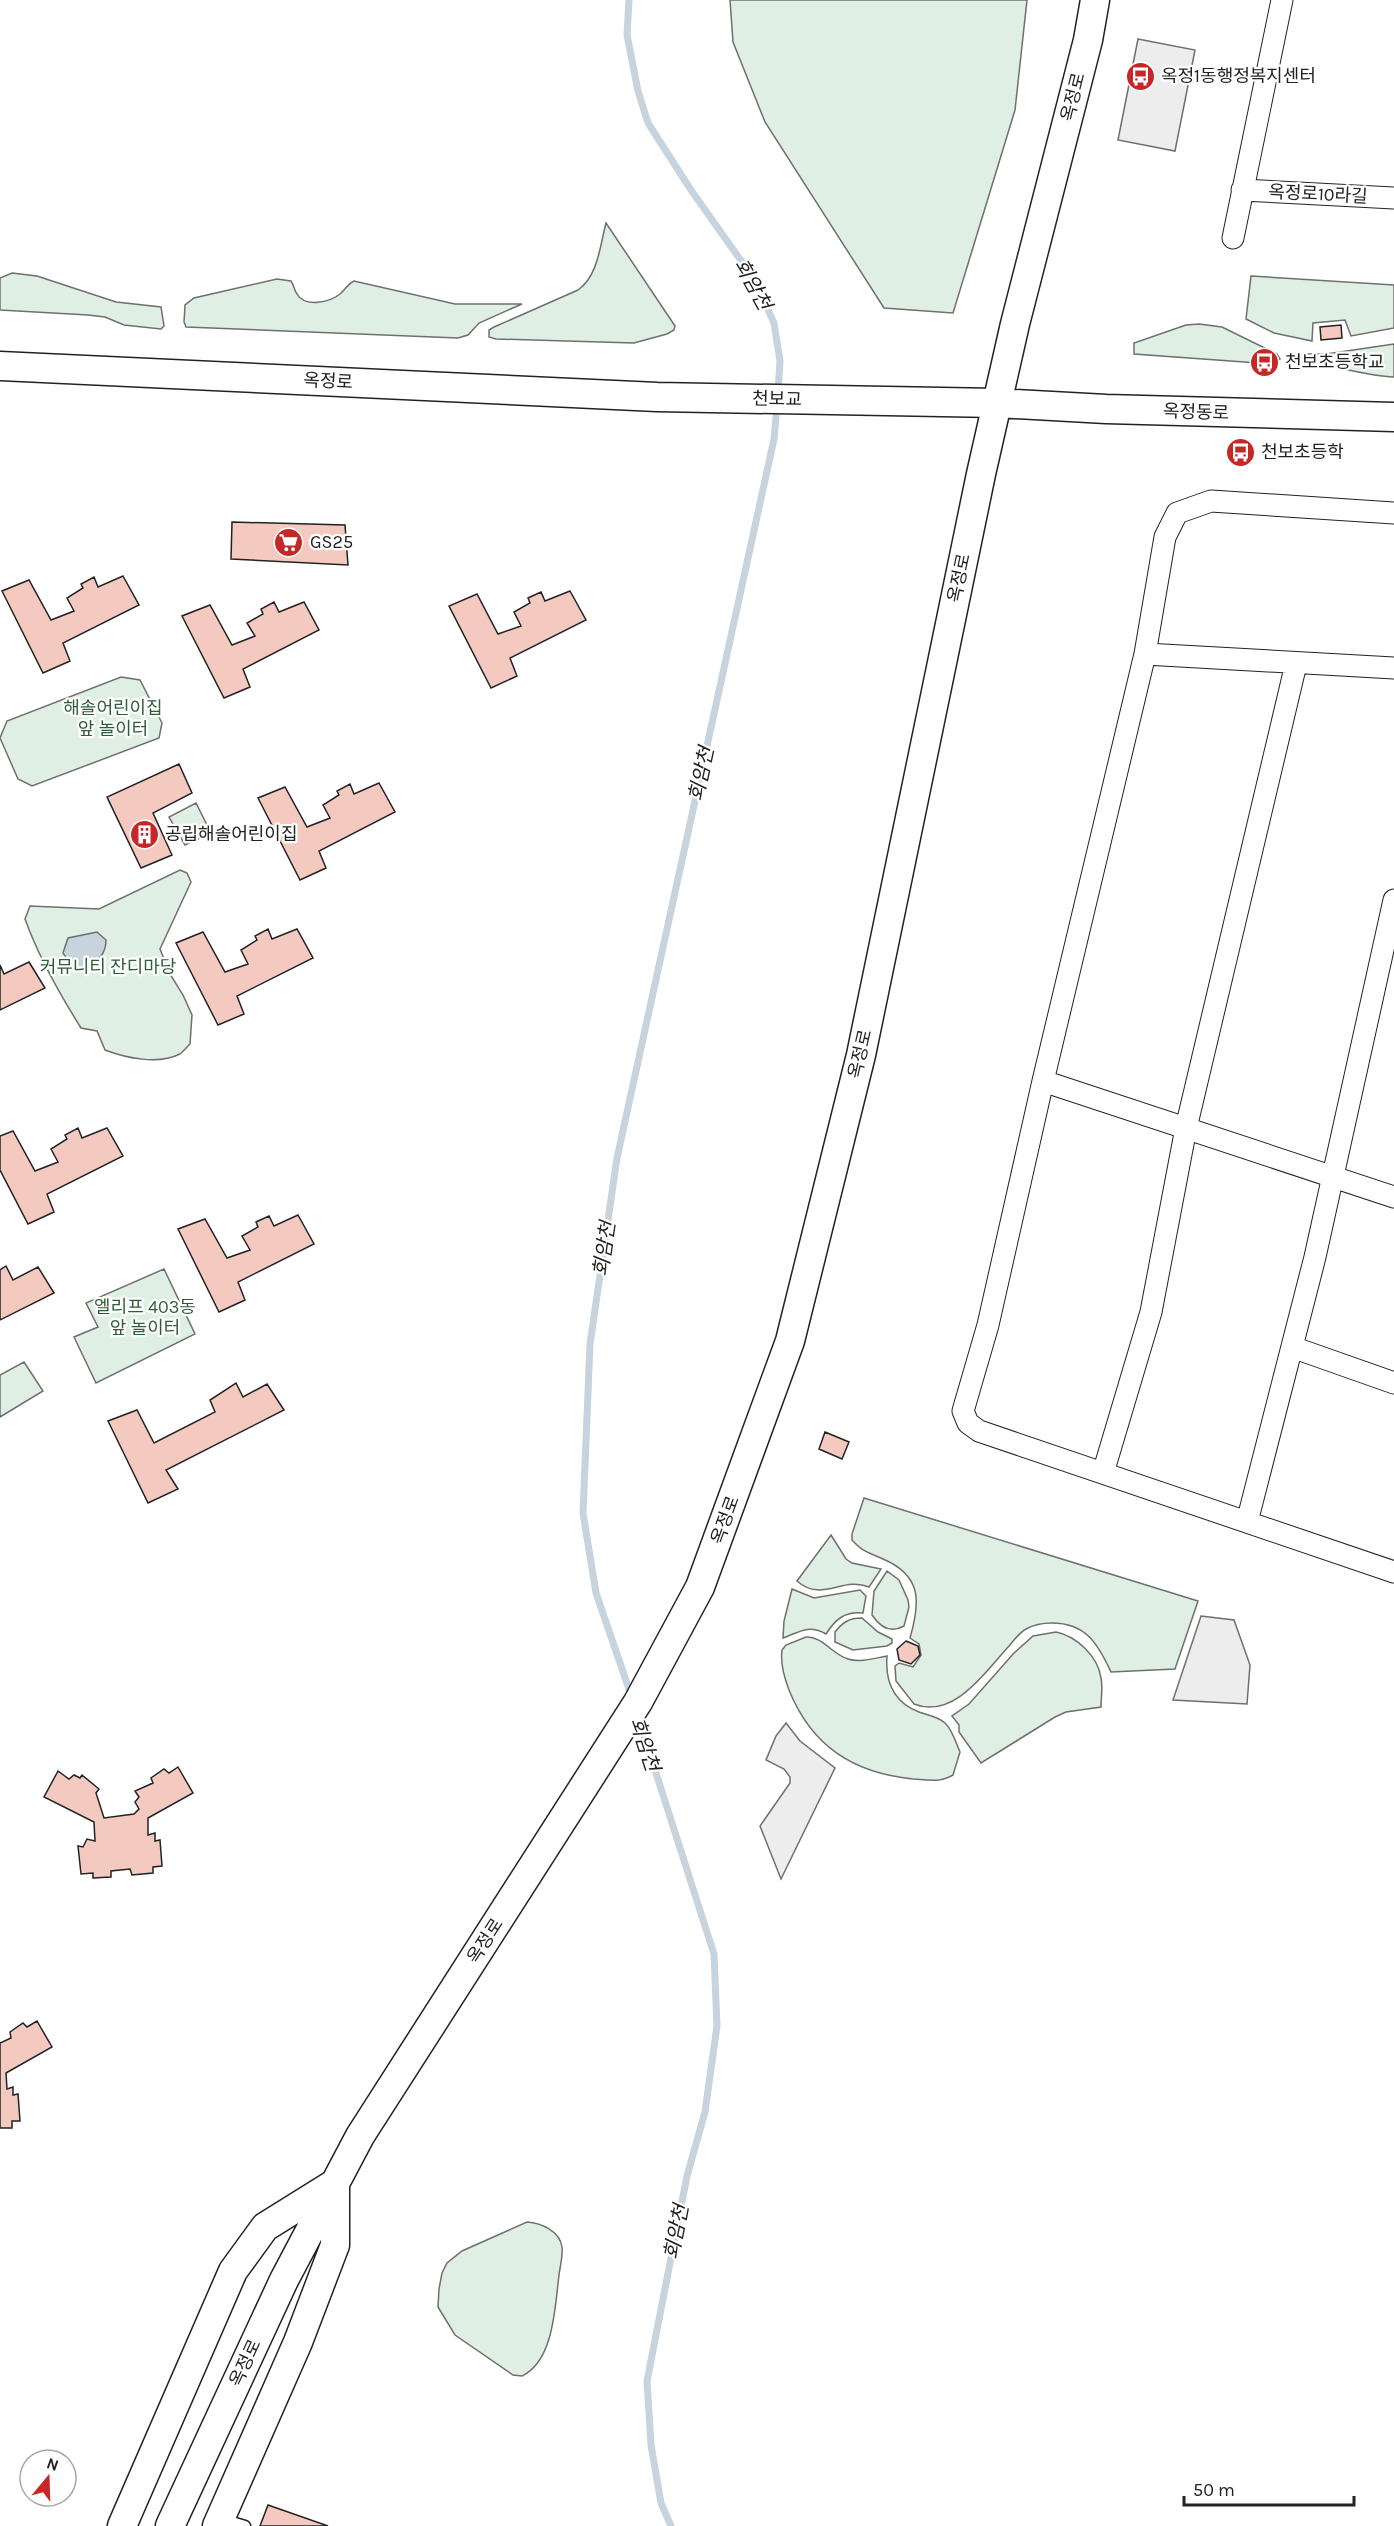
<svg xmlns="http://www.w3.org/2000/svg" width="1394" height="2526" viewBox="0 0 1394 2526" font-family="Karla,'Noto Sans KR',sans-serif">
	<style>
		.green { fill: #e0efe3; stroke: #6f6f6f; stroke-width: 1.5 }
		.parking { fill: #ededed; stroke: #6f6f6f; stroke-width: 1.5 }
		.water { fill: #c7d3dd; stroke: #6f6f6f; stroke-width: 1.5 }
		.lines { fill: none; stroke-linecap: round; stroke-linejoin: round }
		.stream { stroke: #c7d3dd; stroke-width: 7 }
		.building { fill: #f3c9c0; stroke: #222; stroke-width: 1.5 }
		.lane-casing { stroke: #222; stroke-width: 13 }
		.street-casing { stroke: #222; stroke-width: 23 }
		.secondary-casing { stroke: #222; stroke-width: 31 }
		.lane { stroke: #fff; stroke-width: 10 }
		.street { stroke: #fff; stroke-width: 21 }
		.secondary { stroke: #fff; stroke-width: 28 }
		.labels { text-anchor: middle; stroke-width: 4.5; stroke-linejoin: round; paint-order: stroke }
		.poi-label { font-size: 18px; fill: #222; stroke: #fff; text-anchor: start }
		.street-label { font-size: 18px; fill: #222; stroke: #fff }
		.park-label { font-size: 18px; fill: #2f5e38; stroke: #fff }
		.water-label { font-size: 20px; font-style: italic; fill: #222; stroke: #fff }
	</style>
	<rect width="100%" height="100%" fill="#fff"/>
	<!-- green -->
	<path class="green" d="M730,0H1027L1015,110L953,313L884,308L765,122L733,42Z
		M606,223L675,326L674,330L667,334L634,343L496,339L489,337V330L494,327L578,290C598,276 600,246 606,223Z
		M12,273L37,276L116,302L161,307L164,326L161,329L124,325L105,317L88,315L0,310V278Z
		M1251,276L1394,285V328L1351,336L1345,320L1313,323L1312,341L1274,333L1246,319Z
		M277,279L291,281C294,285 294,290 297,294C305,308 330,302 340,294C346,289 347,284 354,281L455,304H522L479,323L468,335L458,338L186,327L184,322L185,305L194,298Z
		M1199,324L1222,327L1277,354L1280,359L1273,364L1134,354V343L1186,325Z
		M1394,344V377C1371,376 1351,370 1329,366C1317,364 1302,368 1292,361V358L1297,354H1326Z
		M121,677L140,680L162,723L159,738L32,786L18,779L0,738L7,721Z
		M196,803L211,833L185,845L169,817Z
		M180,870L187,873L191,882L160,949L170,974L183,995L192,1015L190,1044C187,1047 183,1052 180,1054C158,1065 126,1058 105,1050L97,1031L81,1028C59,993 39,958 25,919L30,906L99,909Z
		M164,1269L195,1334L96,1383L74,1337L98,1327L86,1303Z
		M24,1362L43,1391L0,1417V1375Z
		M864,1498L1198,1601L1175,1669L1111,1672C1098,1644 1086,1623 1052,1623C1044,1623 1033,1625 1026,1629C1019,1633 1014,1640 1009,1646C986,1671 954,1720 914,1704L896,1681L895,1666L899,1663L913,1667L921,1655L919,1644L910,1638C920,1603 923,1576 883,1559C868,1552 864,1553 852,1540V1534Z
		M831,1535L846,1559L852,1563L881,1569L869,1587C842,1576 822,1603 797,1581Z
		M887,1571L899,1580L908,1600L909,1607L904,1626C890,1634 880,1627 872,1615L874,1591Z
		M792,1589L814,1598L860,1590L866,1596L863,1613C844,1611 835,1620 826,1634C809,1624 799,1632 783,1638L784,1621Z
		M862,1618L878,1632L892,1639V1643L887,1646L853,1650L835,1642V1632C843,1622 849,1618 862,1618Z
		M1056,1632C1076,1636 1098,1656 1101,1678C1103,1687 1101,1697 1101,1707L1066,1712L1055,1717L981,1763L959,1732V1725L952,1716L969,1704L1014,1653L1033,1636Z
		M806,1637C822,1636 833,1655 848,1659C860,1663 875,1658 887,1656C885,1682 893,1702 919,1712C927,1715 937,1716 945,1723C952,1729 956,1743 960,1752L953,1775C940,1783 928,1780 913,1779C854,1773 812,1747 789,1690C784,1677 780,1664 782,1650L786,1645Z
		M527,2222C541,2223 560,2231 562,2247C563,2256 560,2267 559,2275C555,2306 554,2361 522,2376L513,2375L455,2335L438,2307L439,2289L442,2273L447,2263L462,2251Z"/>
	<!-- parking -->
	<path class="parking" d="M1138,39L1195,50L1175,151L1118,140Z
		M1201,1616L1234,1620L1250,1665L1247,1704L1173,1700Z
		M786,1723L800,1741L835,1768L781,1879L760,1826L790,1783V1777L784,1769L766,1760L776,1736Z"/>
	<!-- water -->
	<path class="water" d="M97,932L106,940C106,956 96,962 84,971L74,970L63,953L68,938Z"/>
	<g class="lines">
		<!-- stream -->
		<path class="stream" d="M629,0L627,35L638,91L648,123L691,190L754,279L774,323L780,361L778,392
			M632,1698L596,1593L583,1513L590,1344L617,1158L774,439L777,406
			M638,1717L714,1954L717,2026L705,2112L687,2176L647,2381L651,2445L661,2503L671,2526"/>
	</g>
	<!-- building -->
	<path class="building" d="M1341,325L1342,338L1321,340L1320,327Z
		M232,522L345,525L348,565L231,559Z
		M123,576L139,605L63,643L70,661L43,673L2,591L29,580L51,620L74,611L67,598L83,588L81,584L94,577L98,587Z
		M570,591L586,620L510,658L517,676L491,688L449,606L477,594L498,634L521,626L514,612L530,603L528,598L541,592L545,601Z
		M274,602L279,612L304,602L319,630L243,669L250,687L224,698L182,616L210,605L232,645L255,636L247,623L263,614L261,609Z
		M179,764L192,793L153,813L172,855L141,868L107,797Z
		M379,783L395,812L319,851L326,868L300,880L258,798L285,787L307,827L330,818L323,805L339,795L337,791L350,784L354,794Z
		M268,929L272,939L297,929L313,958L237,996L244,1014L218,1025L176,943L203,932L225,972L248,964L241,950L257,940L255,936Z
		M29,962L45,988L0,1010V965L4,974Z
		M78,1128L82,1138L107,1128L123,1156L47,1194L54,1212L28,1224L0,1170V1136L13,1131L35,1171L58,1162L51,1149L67,1139L65,1135Z
		M298,1215L314,1244L238,1282L245,1300L219,1312L178,1229L205,1219L227,1258L250,1250L242,1236L258,1227L256,1222L269,1216L274,1226Z
		M6,1266L13,1280L38,1267L54,1293L0,1320V1270Z
		M236,1383L243,1397L267,1384L284,1410L166,1470L178,1489L148,1503L108,1421L137,1410L154,1443L215,1412L210,1400Z
		M825,1432L849,1442L842,1459L819,1449Z
		M906,1641L918,1646L920,1655L911,1664L899,1660L897,1649Z
		M178,1767L193,1793L148,1818V1835L155,1833V1841L160,1840L162,1866L153,1867V1873L132,1875L130,1869L111,1871V1877L93,1878V1873L81,1874L78,1846L83,1847L87,1839L95,1841L94,1822L44,1797L58,1771L69,1779L74,1775L80,1778L82,1775L99,1789L96,1793L104,1818L134,1814L139,1809L135,1802L139,1797L135,1791L153,1783L151,1778L164,1769L169,1773Z
		M37,2021L52,2047L6,2073L7,2089L13,2087V2095L18,2094L20,2121H12V2128H0V2043L11,2038L10,2032L23,2023L27,2027Z
		M268,2505L328,2526H260Z"/>
	<g class="lines">
		<defs>
			<path id="lane" d="M222,2519L245,2526"/>
			<path id="street" d="M1242,190L1394,198
				M1233,238L1282,0
				M1394,513L1211,501L1177,513L1165,537L1145,654L1043,1081L988,1325L963,1411L968,1423L979,1431L1394,1572
				M1145,654L1394,668
				M1043,1081L1394,1197
				M1292,1347L1394,1383
				M1103,1473L1151,1312L1186,1128L1296,664
				M1247,1522L1315,1257L1394,900"/>
			<path id="secondary" d="M0,366L657,397L997,403L1106,409L1394,417
				M122,2526L233,2271L265,2227L334,2184
				M170,2526L284,2280L360,2136L638,1702L700,1587L790,1341L861,1055L981,474L1015,324L1088,40L1095,0
				M217,2526L298,2342L335,2245V2188"/>
		</defs>
		<!-- lane casing -->
		<use href="#lane" class="lane-casing"/>
		<!-- street casing -->
		<use href="#street" class="street-casing"/>
		<!-- secondary casing -->
		<use href="#secondary" class="secondary-casing"/>
		<!-- lane -->
		<use href="#lane" class="lane"/>
		<!-- street -->
		<use href="#street" class="street"/>
		<!-- secondary -->
		<use href="#secondary" class="secondary"/>
	</g>
	<!-- icons -->
	<defs>
		<symbol id="bus-disc" viewBox="-11 -11 22 22"><circle r="9.5" fill="#c62828" stroke="#fff"/><path d="M-5-6H5V4H4V6H2V4H-2V6H-4V4H-5ZM-3.5-4V0h7V-4ZM-3.5 1.2v1.5H-2V1.2ZM2 1.2v1.5H3.5V1.2Z" fill="#fff"/></symbol>
		<symbol id="supermarket-disc" viewBox="-11 -11 22 22"><circle r="9.5" fill="#c62828" stroke="#fff"/><path d="M-6-5.5h2.5l.6 2H6L4.5 2H-2.5L-4.4-4H-6ZM-1.5 3.2a1.3 1.3 0 1 0 .1 0ZM3 3.2a1.3 1.3 0 1 0 .1 0Z" fill="#fff"/></symbol>
		<symbol id="building-disc" viewBox="-11 -11 22 22"><circle r="9.5" fill="#c62828" stroke="#fff"/><path d="M-4-6H4V6H1V3H-1V6H-4ZM-2.5-4.3h1.7v1.8h-1.7ZM.8-4.3h1.7v1.8H.8ZM-2.5-1h1.7V.8h-1.7ZM.8-1h1.7V.8H.8Z" fill="#fff"/></symbol>
	</defs>
	<g fill-rule="evenodd">
		<use href="#bus-disc" x="1124" y="60" width="33" height="33"/>
		<use href="#bus-disc" x="1248" y="346" width="33" height="33"/>
		<use href="#bus-disc" x="1224" y="436" width="33" height="33"/>
		<use href="#supermarket-disc" x="272" y="526" width="33" height="33"/>
		<use href="#building-disc" x="128" y="818" width="33" height="33"/>
	</g>
	<g class="labels">
		<!-- poi labels -->
		<g class="poi-label">
			<text x="1161" y="82">옥정1동행정복지센터</text>
			<text x="1285" y="368">천보초등학교</text>
			<text x="1261" y="458">천보초등학</text>
			<text x="310" y="548">GS25</text>
			<text x="165" y="840">공립해솔어린이집</text>
		</g>
		<!-- street labels -->
		<g class="street-label">
			<text transform="translate(1073 97) rotate(-76)" y="6">옥정로</text>
			<text transform="translate(1318 194) rotate(3)" y="6">옥정로10라길</text>
			<text transform="translate(328 381) rotate(3)" y="6">옥정로</text>
			<text transform="translate(777 399) rotate(1)" y="6">천보교</text>
			<text transform="translate(1196 412) rotate(2)" y="6">옥정동로</text>
			<text transform="translate(959 578) rotate(-78)" y="6">옥정로</text>
			<text transform="translate(860 1054) rotate(-77)" y="6">옥정로</text>
			<text transform="translate(725 1520) rotate(-70)" y="6">옥정로</text>
			<text transform="translate(485 1941) rotate(-57)" y="6">옥정로</text>
			<text transform="translate(245 2363) rotate(-65)" y="6">옥정로</text>
		</g>
		<!-- park labels -->
		<g class="park-label">
			<text x="113" y="714">해솔어린이집<tspan x="113" dy="21">앞 놀이터</tspan></text>
			<text x="108" y="973">커뮤니티 잔디마당</text>
			<text x="145" y="1313">엘리프 403동<tspan x="145" dy="21">앞 놀이터</tspan></text>
		</g>
		<!-- water labels -->
		<g class="water-label">
			<text transform="translate(753 284) rotate(61)" y="7">회암천</text>
			<text transform="translate(701 774) rotate(-78)" y="7">회암천</text>
			<text transform="translate(604 1249) rotate(-82)" y="7">회암천</text>
			<text transform="translate(645 1744) rotate(72)" y="7">회암천</text>
			<text transform="translate(676 2232) rotate(-79)" y="7">회암천</text>
		</g>
	</g>
	<!-- north arrow -->
	<g transform="translate(48 2478) rotate(19)"><circle r="28" fill="#ffffff" stroke="#a7a7a7" stroke-width="1.5"/>
	<path d="M0-4.5L10 22L0 15L-10 22Z" fill="#c62828"/>
	<text y="-9" font-size="16" font-weight="bold" text-anchor="middle" fill="#222222">N</text>
	</g>
	<!-- scale -->
	<path d="M1184 2496v9h170v-9" fill="none" stroke="#222222" stroke-width="3"/>
	<text x="1193" y="2496" font-size="18" fill="#222222" stroke="#ffffff" stroke-width="4.5" paint-order="stroke">50 m</text>
</svg>
